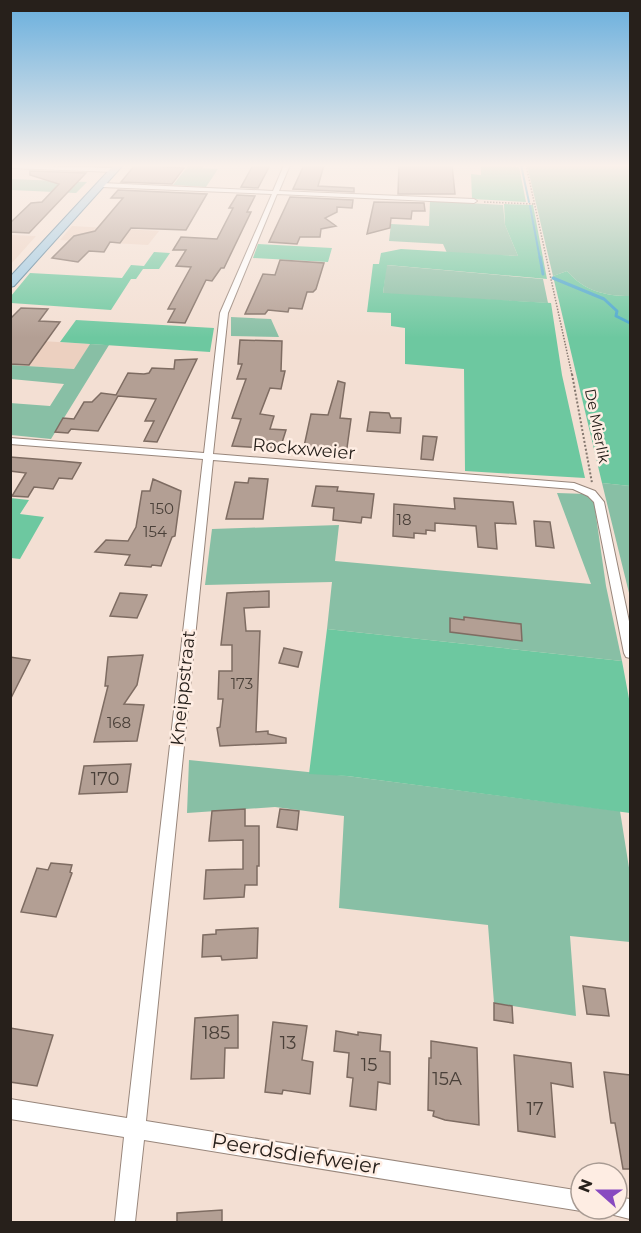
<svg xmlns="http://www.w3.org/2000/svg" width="641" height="1233" viewBox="0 0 641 1233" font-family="Montserrat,sans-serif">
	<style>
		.built { fill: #ecd0c0 }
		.green { fill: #88bfa5 }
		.forest { fill: #6dc8a0 }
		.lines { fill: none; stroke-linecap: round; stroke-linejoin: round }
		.stream-far1 { stroke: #47a6cd; stroke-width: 2 }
		.stream { stroke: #47a6cd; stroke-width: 3 }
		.building { fill: #b39f94; stroke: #7e6c62; stroke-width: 1.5 }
		.minor-casing { stroke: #98867b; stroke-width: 2 }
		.primary-casing { stroke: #467591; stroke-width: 2 }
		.path-far1 { stroke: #84776f; stroke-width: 1.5; stroke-dasharray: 1.5 1.5; stroke-linecap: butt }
		.path { stroke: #84776f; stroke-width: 2; stroke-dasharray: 2 2; stroke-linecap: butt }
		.minor { fill: #fff; fill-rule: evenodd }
		.primary { fill: #9ac8e3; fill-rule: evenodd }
		.labels { text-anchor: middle; stroke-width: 5; stroke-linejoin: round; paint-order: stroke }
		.far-street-label { font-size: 15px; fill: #27201b; stroke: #feede3 }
		.number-label { font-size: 15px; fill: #4a4039 }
		.street-label { font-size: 18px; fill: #27201b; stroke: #feede3 }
		.near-number-label { font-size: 18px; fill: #4a4039 }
		.near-street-label { font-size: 21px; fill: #27201b; stroke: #feede3 }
	</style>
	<rect width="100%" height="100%" fill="#f3dfd3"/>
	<!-- built -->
	<path class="built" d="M72,226L159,231L148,245L60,240Z
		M11,235L36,236L11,264L10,235Z
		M10,339L90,344L75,369L11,365Z"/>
	<!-- green -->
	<path class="green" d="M189,165H204L203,168L218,169L206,187L173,185Z
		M527,165H630V296C605,296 584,291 567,271L553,276Z
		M10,179L87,182L76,193L11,190Z
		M430,201L503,205L505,225L518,256L447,253L443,244L389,241L391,224L429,226Z
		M386,265L543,279L548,303L383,294Z
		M231,317L271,319L279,337L231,336Z
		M90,344L109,345L51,439L11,435L10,403L50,406L64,384L11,379V365L74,369Z
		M602,483L630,486V597Z
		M557,493L587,494L594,502L606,586L622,661L327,629L332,582L205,585L212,529L339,525L335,561L591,584Z
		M189,760L347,776L620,811L630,874V942L570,936L576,1016L494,1003L488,925L339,908L344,816L275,807L187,813Z"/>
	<!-- forest -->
	<path class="forest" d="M481,166L519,167L526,202L472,199L471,174L481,175Z
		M504,204L533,205L547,279L387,265L383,293L551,303L562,375L585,478L465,471L464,369L405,364V328L391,326V313L367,312L373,264H379L381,253L401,249L518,256L505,225Z
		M258,244L332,248L328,262L253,258Z
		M154,252L170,253L159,269H143L136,279H131L111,310L11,303V296L30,273L122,278L131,265L144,266Z
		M567,271C584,291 605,296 630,296V486L602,483L553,276Z
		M76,320L214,328L210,352L60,342Z
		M10,498L29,500L20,514L44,517L20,559L11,558Z
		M327,629L622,661L630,704V813L347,776L309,774Z"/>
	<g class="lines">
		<!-- stream-far1 -->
		<path class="stream-far1" d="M521,165L529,202
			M530,206L540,259"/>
		<!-- stream -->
		<path class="stream" d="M540,257L543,274
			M553,278L604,299L617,311L616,316L630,323"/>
	</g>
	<!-- building -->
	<path class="building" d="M135,165H166L164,167L184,168L172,184L121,182Z
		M304,165H324L318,186L354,188V192L293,189Z
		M399,165H452L455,194H398Z
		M252,167H269L258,188L241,187Z
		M30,171L86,173L29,233L10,232V223L31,203L42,202L59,184L30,175Z
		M118,190L207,194L186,230L131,228L120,243L110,242L104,252L89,251L78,262L52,258L74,236L95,231L123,198H111Z
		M237,195L255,196L247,212H251L224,268H221L212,281L206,280L185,323L168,322L175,309H168L191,267L176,266L186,250H173L181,237L217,239L233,208H229Z
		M290,197L353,200L352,208L337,207V212L325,218L336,226L321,229L320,237H300L297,244L269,242Z
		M374,202L424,203L425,211H412L411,219L391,218L390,228L367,234Z
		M280,260L324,263L316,289L313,292H307L302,309L289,308L288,312L268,310L265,314H245L263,274L275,275Z
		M21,308L48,309L39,321L60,322L29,365L10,364V319Z
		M240,340L282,341L281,371H285L281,389L270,388L260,414L274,416L270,429L286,430L280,449L232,446L241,419L232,418L246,379H237L242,364H238Z
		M197,359L157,442L144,441L154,421H145L156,399L118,396L98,431L71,429L68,433L55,432L63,418L74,419L84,402H92L101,393L116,395L128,373L144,374L149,373L152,368L174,369L175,360Z
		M338,381L345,383L340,418L351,419L346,455L303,451L311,414L328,415Z
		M370,412L389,413L391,418H401L400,433L367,431Z
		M423,436L437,437L433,460L421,459Z
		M10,457L61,461L81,463L72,479L59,478L53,489L34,487L28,497L12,496L26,473L10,471Z
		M249,478L268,479L263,519H226L235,482L248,483Z
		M153,479L181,491L175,536L172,537L161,566L152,565L151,567L125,565L130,555L95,552L106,540L128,541L136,527L142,491H150Z
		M316,486L338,487L337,491L374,494L371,518L362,517L361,523L333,520L334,508L312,506Z
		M454,498L513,502L516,524L495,523L497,549L478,547L476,526L435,523V531L426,530V534L414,533V538L393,536L394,504L455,509Z
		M534,521L550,522L554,548L536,546Z
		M269,591V607L244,608L246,631H260L256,732L268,731V734L286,738V743L220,746L217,728L220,727L223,699H218L219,671H232V645H221L227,593Z
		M120,593L147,595L137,618L110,616Z
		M464,617L521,624L522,641L450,632V618L464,620Z
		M284,648L302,652L298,667L279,663Z
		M143,655L137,685L124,704L144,705L137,741L94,742L108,686H105L108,657Z
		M10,657L30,660L10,700Z
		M131,764L127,792L79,794L84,766Z
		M245,809V826H259V866H257V885H245L244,897L204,899L206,870L243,869V840L209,841L212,811Z
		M280,809L299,811L297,830L277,827Z
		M51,863L72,865L70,872L72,873L56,917L21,912L37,868L48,870Z
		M258,928L257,958L222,960L221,956L202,957L203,935L216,934V930Z
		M583,986L605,989L609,1016L587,1014Z
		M494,1003L512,1006L513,1023L494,1020Z
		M238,1015V1048H225L224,1078L191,1079L195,1018Z
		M273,1022L307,1026L302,1060L313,1062L310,1094L283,1090L282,1094L265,1092Z
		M10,1028L53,1035L37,1086L10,1082Z
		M336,1031L358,1035V1032L381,1035L380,1051L390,1052V1084L378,1082L376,1110L350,1106L353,1078L347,1077L349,1053L334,1051Z
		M431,1041L477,1048L479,1125L445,1120L433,1116L434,1111L428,1110L429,1058H431Z
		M514,1055L571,1063L573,1087L551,1083L555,1137L518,1131Z
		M604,1072L630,1075V1169H623L615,1123H611Z
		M222,1210V1222H177V1213Z"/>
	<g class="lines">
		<defs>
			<path id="minor" d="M10,165L114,168L117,170L114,172L10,168Z
				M284,165H290L279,191L474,199L477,201L474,203L277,194L228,313L213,454L574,483L595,491L604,502L630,626V658L626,657L624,653L594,502L588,496L573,489L213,460L146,1121L581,1191V1209H587L581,1211L144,1140L135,1222H115L124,1137L10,1119V1099L127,1118L203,459L10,444V438L204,453L220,313L272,194L102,187L99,185L102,183L273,191Z
				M617,1197L630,1199V1219L610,1214L607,1209H617Z"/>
			<path id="primary" d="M114,165H123L14,286L10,287V277Z"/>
		</defs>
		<!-- minor casing -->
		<use href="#minor" class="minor-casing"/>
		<!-- primary casing -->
		<use href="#primary" class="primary-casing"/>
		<!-- path-far1 -->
		<path class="path-far1" d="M526,165L572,375
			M484,202L534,204"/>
		<!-- path -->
		<path class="path" d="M572,374L592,483"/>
		<!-- minor -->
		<use href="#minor" class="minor"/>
		<!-- primary -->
		<use href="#primary" class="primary"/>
	</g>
	<!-- sky -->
	<linearGradient id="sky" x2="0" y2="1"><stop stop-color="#67aedd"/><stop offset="0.49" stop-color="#faf1eb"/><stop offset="1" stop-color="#faf1eb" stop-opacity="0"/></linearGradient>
	<rect width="641" height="338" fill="url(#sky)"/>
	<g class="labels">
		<!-- far-street labels -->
		<g class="far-street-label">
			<text transform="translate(597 426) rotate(79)" y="5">De Mierlik</text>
		</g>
		<!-- number labels -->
		<g class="number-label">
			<text x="162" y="514">150</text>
			<text x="404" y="525">18</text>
			<text x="155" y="537">154</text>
			<text x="242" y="689">173</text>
			<text x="119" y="728">168</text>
		</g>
		<!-- street labels -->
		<g class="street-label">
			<text transform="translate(304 449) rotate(5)" y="6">Rockxweier</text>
			<text transform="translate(183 688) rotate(-84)" y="6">Kneippstraat</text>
		</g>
		<!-- near-number labels -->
		<g class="near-number-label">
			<text x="105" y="785">170</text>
			<text x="216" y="1039">185</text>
			<text x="288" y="1049">13</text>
			<text x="369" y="1071">15</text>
			<text x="447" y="1085">15A</text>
			<text x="535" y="1115">17</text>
		</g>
		<!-- near-street labels -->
		<g class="near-street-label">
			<text transform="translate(296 1154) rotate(9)" y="7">Peerdsdiefweier</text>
		</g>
	</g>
	<!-- border -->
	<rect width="641" height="1233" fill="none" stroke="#27201b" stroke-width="24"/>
	<!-- north arrow -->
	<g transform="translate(599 1191) rotate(291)"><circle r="28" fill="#feede3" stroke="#a89b93" stroke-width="1.5"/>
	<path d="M0-4.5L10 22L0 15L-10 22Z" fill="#884ac0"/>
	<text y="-9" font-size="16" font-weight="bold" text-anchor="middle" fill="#27201b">N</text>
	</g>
</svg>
